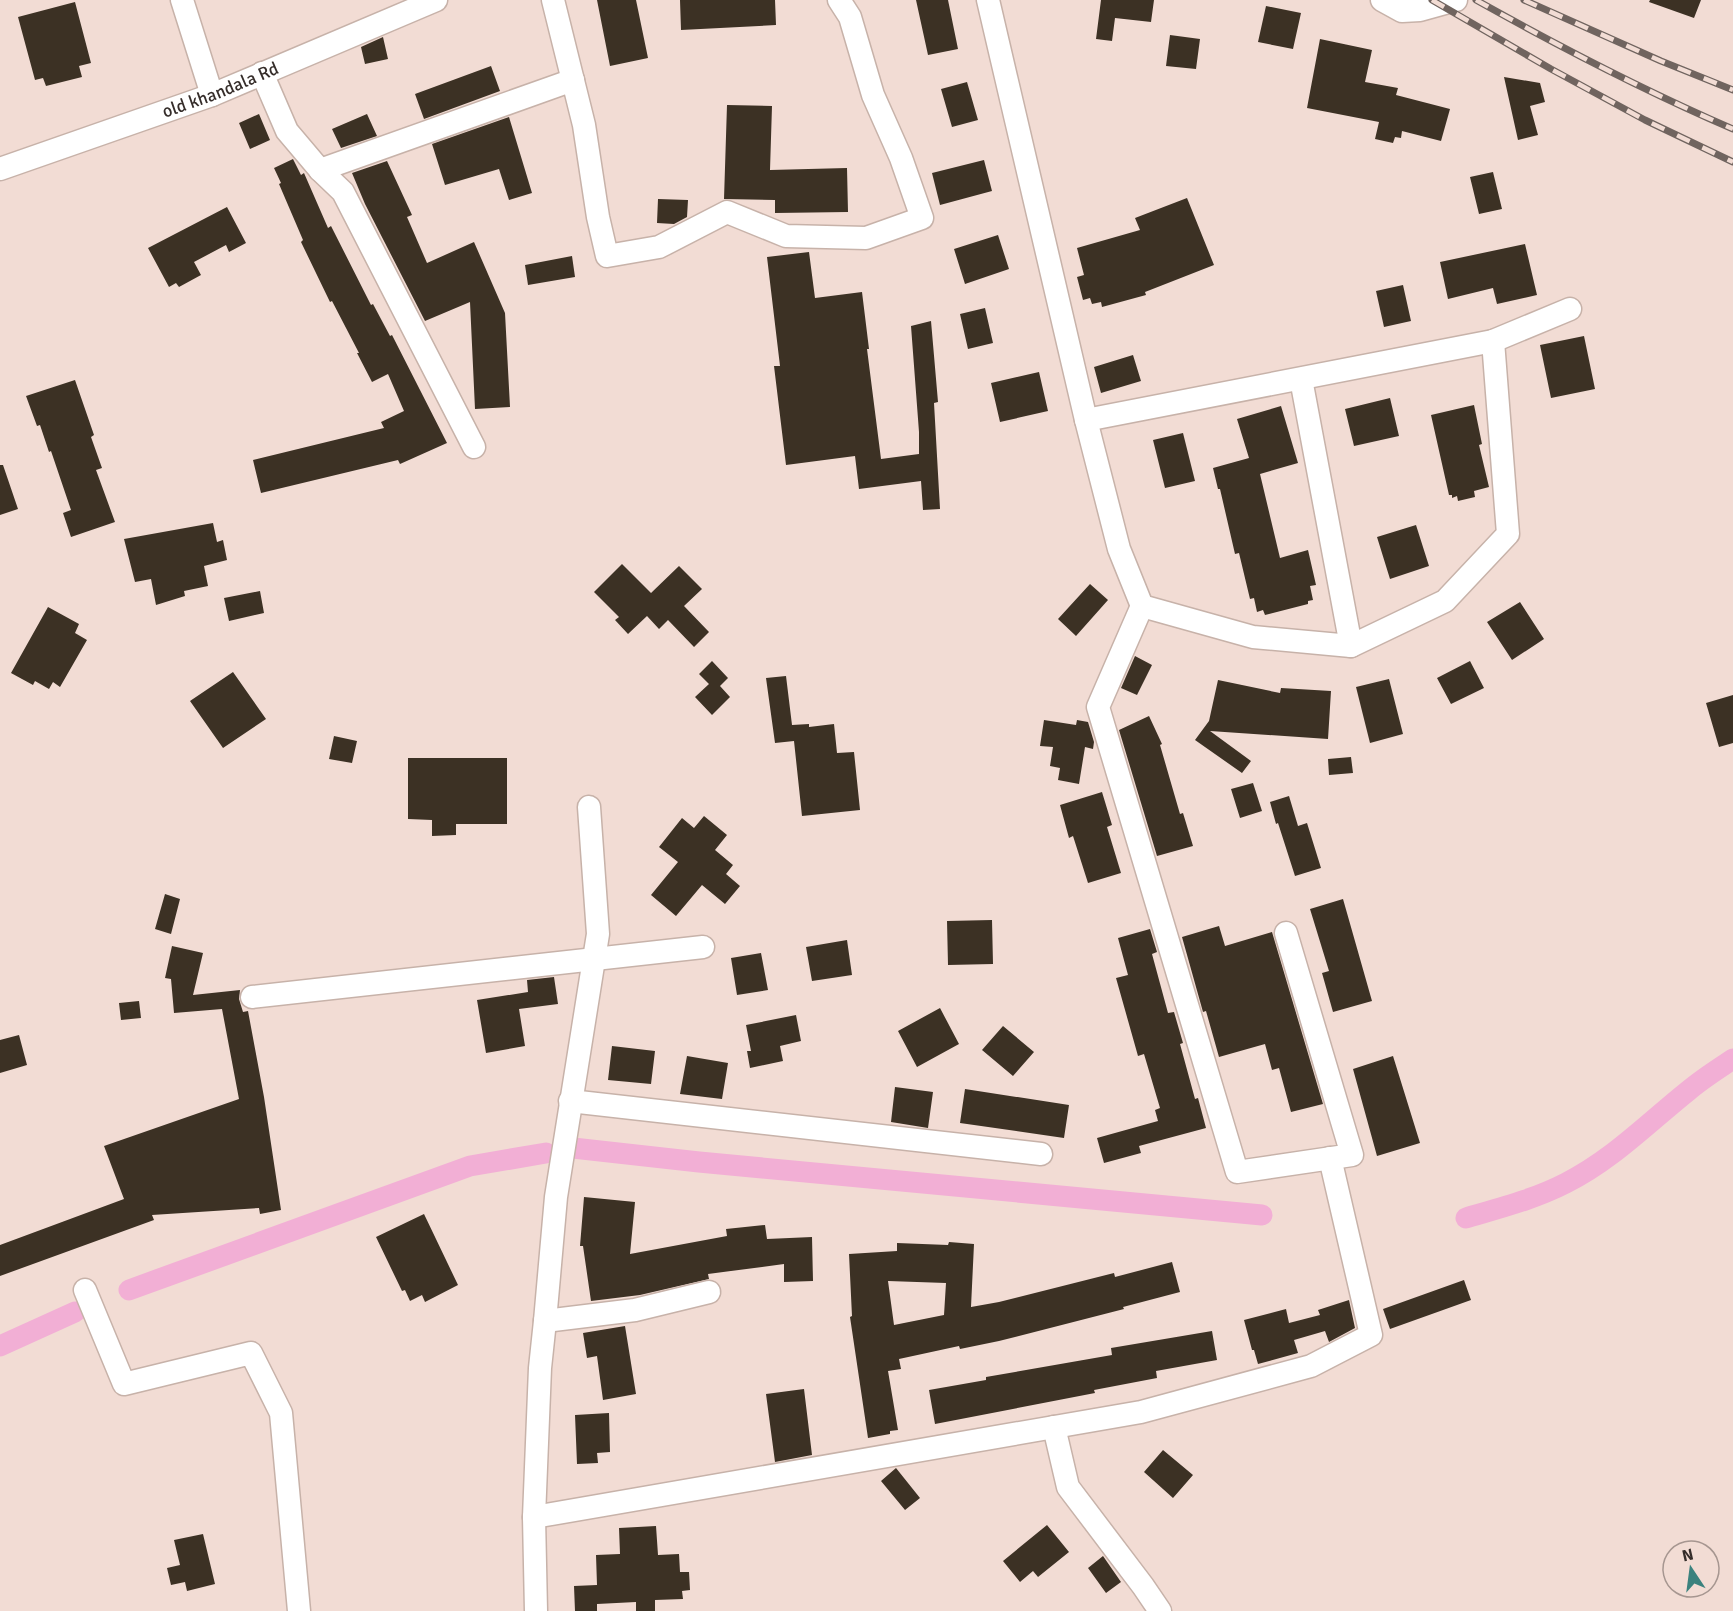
<svg xmlns="http://www.w3.org/2000/svg" width="1733" height="1611" viewBox="0 0 1733 1611" font-family="Signika,sans-serif">
	<style>
		.lines { fill: none; stroke-linecap: round; stroke-linejoin: round }
		.canal { stroke: #f2afd5; stroke-width: 21 }
		.building { fill: #3c3124; fill-rule: evenodd }
		.minor-casing { stroke: #c7b2a9; stroke-width: 25 }
		.minor { stroke: #fff; stroke-width: 22 }
		.rail-casing { stroke: #70645f; stroke-width: 7 }
		.rail { stroke: #f2dcd4; stroke-width: 4.5; stroke-dasharray: 14; stroke-linecap: butt }
		.labels { text-anchor: middle; stroke-width: 6; stroke-linejoin: round; paint-order: stroke }
		.street-label { font-size: 18px; fill: #352d2a; stroke: #f2dcd4 }
	</style>
	<rect width="100%" height="100%" fill="#f2dcd4"/>
	<g class="lines">
		<!-- canal -->
		<path class="canal" d="M573,1148L699,1162L1262,1215
			M1466,1218C1500,1208 1535,1199 1566,1183C1612,1160 1648,1123 1688,1091C1702,1079 1718,1069 1733,1059
			M129,1290L470,1166L546,1153
			M0,1346L75,1312"/>
	</g>
	<!-- building -->
	<path class="building" d="M597,0H636L648,58L610,66Z
		M680,0H775L776,25L681,30Z
		M916,0H948L958,49L928,55Z
		M1101,0H1154L1151,22L1115,18L1112,41L1096,39Z
		M1650,0H1701L1694,18L1649,2Z
		M75,2L91,63L79,66L82,77L46,86L43,78L35,80L18,17Z
		M1266,6L1301,13L1293,49L1258,42Z
		M1170,35L1200,39L1196,69L1166,66Z
		M383,37L388,59L365,64L361,47Z
		M1320,39L1372,50L1365,82L1398,88L1396,95L1450,109L1441,141L1402,131L1401,138L1395,137L1393,143L1375,139L1379,122L1307,108Z
		M491,66L500,91L424,119L415,94Z
		M1504,77L1540,83L1545,102L1530,106L1538,135L1518,140Z
		M967,82L978,120L952,127L941,89Z
		M727,105L772,106L770,170L847,168L848,212L775,213V200L724,199Z
		M259,114L270,140L250,149L239,123Z
		M367,114L377,136L341,148L332,129Z
		M509,117L532,193L509,200L499,169L445,185L432,144Z
		M293,159L301,175L304,173L328,228L331,226L371,305L373,304L390,336L392,335L447,443L400,464L398,460L261,493L253,460L384,428L381,422L404,411L388,374L372,382L357,353H359L332,301L330,302L301,242L303,240L279,184L281,183L274,168Z
		M984,160L992,191L940,205L932,173Z
		M387,161L412,215L407,217L427,263L474,242L505,313L510,407L475,409L470,302L425,321L365,204L352,173Z
		M1493,172L1502,209L1479,214L1470,177Z
		M1187,198L1214,265L1145,292L1146,295L1102,307L1101,302L1092,304L1090,298L1083,300L1077,277L1084,275L1077,248L1140,230L1135,218Z
		M658,199L688,200L687,217L674,224L657,223Z
		M227,207L246,243L229,252L226,245L194,262L201,275L179,287L176,283L169,287L148,248Z
		M998,235L1009,269L965,284L954,249Z
		M1525,244L1537,295L1497,304L1493,288L1448,299L1440,262Z
		M809,252L815,298L862,292L869,349H867L881,459L919,454V432L911,326L931,321L938,402L934,403L940,509L923,510L921,481L859,489L855,456L786,465L774,366H780L767,257Z
		M572,256L575,277L528,285L525,265Z
		M1403,285L1411,321L1384,327L1376,291Z
		M985,308L993,343L968,349L960,314Z
		M1584,336L1595,389L1551,398L1540,345Z
		M1133,355L1141,381L1101,393L1094,367Z
		M1039,372L1048,411L1000,422L991,383Z
		M75,380L94,435L91,437L102,468L96,470L115,522L71,537L63,513L71,510L51,451L49,452L40,425L37,426L26,396Z
		M1390,398L1399,436L1354,446L1345,409Z
		M1474,405L1482,444L1479,445L1489,487L1474,491L1475,497L1458,501L1457,496L1452,498V495H1449L1431,415Z
		M1281,406L1298,463L1260,474L1280,558L1308,550L1316,585L1310,586L1313,600L1308,601V604L1265,615L1263,610L1257,612L1254,598L1250,599L1239,553L1235,554L1220,489H1218L1213,468L1249,458L1237,419Z
		M1183,433L1195,481L1165,488L1153,440Z
		M0,465H3L18,509L0,515Z
		M213,523L217,542L223,540L227,560L204,566L208,586L184,591L185,596L156,605L151,579L135,582L124,539Z
		M1416,525L1429,566L1390,579L1377,537Z
		M622,564L651,593L679,566L702,589L684,606L709,632L694,647L668,620L659,629L647,616L628,634L615,620L619,617L594,592Z
		M1090,584L1108,600L1076,636L1058,619Z
		M260,591L264,613L229,621L224,598Z
		M1520,602L1544,639L1512,660L1487,622Z
		M48,607L79,624L75,633L87,640L60,687L53,682L49,689L35,681L33,685L11,673Z
		M1135,656L1152,665L1137,695L1121,688Z
		M712,661L728,678L720,686L730,697L712,715L695,697L709,684L699,674Z
		M1470,661L1484,688L1451,704L1437,678Z
		M233,672L266,719L223,748L190,701Z
		M786,676L792,725L809,724V727L834,724L837,753L854,752L860,810L802,816L794,741L775,743L766,678Z
		M1389,679L1403,734L1370,743L1356,687Z
		M1218,680L1280,693L1281,688L1331,691L1328,739L1210,731L1251,761L1242,773L1195,740L1209,721Z
		M1733,695V743L1719,747L1706,703Z
		M1149,716L1162,744L1160,745L1180,814L1183,813L1193,846L1157,856L1119,730Z
		M1044,720L1076,725L1077,720L1088,722L1094,742L1093,749L1085,747L1079,784L1058,780L1060,768L1050,766L1053,747L1040,746Z
		M334,736L357,741L352,763L329,759Z
		M1351,757L1353,773L1329,775L1328,759Z
		M408,758H507V824H456V835L432,836V820L408,819Z
		M1253,783L1262,811L1240,818L1231,789Z
		M1102,792L1112,825L1107,827L1121,873L1088,883L1073,836L1069,838L1060,805Z
		M1289,796L1298,826L1307,823L1321,868L1295,876L1278,823L1276,824L1270,802Z
		M704,816L727,835L715,850L733,865L726,874L740,886L725,904L702,885L676,916L651,895L678,862L659,847L682,818L694,828Z
		M165,894L180,899L171,934L155,929Z
		M1343,899L1372,1001L1333,1012L1322,973L1329,971L1310,909Z
		M992,920L993,964L948,965L947,921Z
		M1219,926L1225,946L1272,932L1323,1104L1291,1112L1279,1068L1272,1070L1265,1044L1219,1057L1206,1011L1203,1012L1182,937Z
		M1150,929L1157,952L1152,954L1168,1013L1174,1012L1183,1043L1180,1044L1195,1099L1198,1098L1206,1128L1139,1146L1141,1153L1104,1163L1097,1138L1158,1121L1155,1110L1160,1108L1144,1054L1138,1056L1116,978L1128,975L1118,938Z
		M847,940L852,975L812,981L806,947Z
		M172,946L203,953L193,995L240,990L239,999L243,1012L248,1011L264,1097L281,1210L260,1214L259,1208L152,1215L154,1220L0,1276V1245L124,1199L104,1146L239,1099L222,1009L174,1013L171,979L165,978Z
		M761,953L768,990L737,995L731,958Z
		M554,977L558,1004L519,1009L525,1046L486,1053L477,1000L528,992L527,980Z
		M139,1001L141,1018L121,1020L119,1003Z
		M940,1008L959,1044L917,1067L898,1031Z
		M796,1015L801,1041L780,1046L783,1061L750,1068L747,1051H751L746,1025Z
		M1003,1026L1034,1052L1013,1076L982,1050Z
		M19,1035L27,1065L0,1073V1040Z
		M612,1046L655,1051L651,1084L608,1080Z
		M687,1056L728,1063L722,1099L680,1094Z
		M1393,1056L1420,1143L1377,1156L1353,1069Z
		M895,1087L933,1092L928,1128L891,1122Z
		M965,1089L1069,1105L1064,1138L960,1123Z
		M584,1197L635,1202L630,1254L727,1236L726,1229L765,1225L767,1239L812,1237L813,1281L784,1282V1264L708,1274L709,1279L640,1295L591,1301L583,1246H580Z
		M424,1214L458,1285L425,1302L422,1295L410,1301L405,1290L402,1291L376,1237Z
		M949,1242L974,1244L971,1307L999,1302L1114,1273L1115,1277L1172,1262L1180,1292L1123,1307L1124,1309L999,1341L960,1349L959,1346L899,1359L901,1369L888,1371L898,1430L890,1431V1434L868,1438L850,1317L852,1316L849,1254L897,1251V1243L948,1245ZM888,1281L946,1283L944,1315L894,1325Z
		M1464,1280L1471,1300L1390,1329L1383,1309Z
		M1349,1300L1355,1328L1329,1342L1325,1331L1294,1340L1298,1353L1258,1364L1254,1350H1252L1244,1320L1286,1309L1289,1323L1320,1315L1318,1310Z
		M625,1326L636,1394L603,1400L597,1356L587,1358L583,1333Z
		M1212,1331L1217,1360L1156,1371L1157,1378L1094,1390L1095,1393L935,1424L929,1390L986,1380V1377L1112,1355L1111,1348Z
		M804,1389L812,1455L775,1462L766,1394Z
		M609,1413L610,1452L597,1453L598,1463L577,1464L575,1415Z
		M1163,1450L1193,1475L1173,1498L1144,1472Z
		M896,1468L920,1498L905,1510L881,1481Z
		M1047,1525L1069,1552L1038,1577L1033,1571L1020,1582L1003,1561Z
		M656,1526L658,1555L679,1554L680,1572H689L690,1590L682,1591L683,1599L655,1600V1611H636V1602L597,1604V1611H575L574,1586L597,1585L596,1555L620,1554L619,1528Z
		M203,1534L215,1584L187,1591L185,1582L171,1585L167,1568L180,1565L174,1540Z
		M1103,1556L1121,1582L1106,1593L1088,1568Z"/>
	<g class="lines">
		<defs>
			<g id="minor">
				<path d="M182,0L212,95"/>
				<path d="M553,0L584,125L598,217L607,256L659,247L727,212L786,236L866,238L922,218L901,158L873,95L850,17L839,0"/>
				<path d="M988,0L1086,420L1119,549L1142,606L1253,637L1351,646L1445,601L1508,534L1493,341"/>
				<path d="M1382,0L1402,11L1420,10L1456,0"/>
				<path d="M262,73L287,131L320,170L343,192L474,447"/>
				<path id="s1" d="M0,169L212,95L436,0"/>
				<path d="M320,170L573,80"/>
				<path d="M1301,379L1351,646"/>
				<path d="M1086,420L1493,341L1570,309"/>
				<path d="M1142,606L1098,707L1237,1172L1352,1155L1286,933"/>
				<path d="M252,997L703,947"/>
				<path d="M570,1101L1041,1154"/>
				<path d="M85,1290L124,1384L251,1353L281,1413L299,1611"/>
				<path d="M545,1321L635,1310L709,1292"/>
				<path d="M1054,1427L1068,1487L1143,1586L1160,1611"/>
				<path d="M534,1517L1141,1412L1311,1366L1371,1335L1330,1158"/>
				<path d="M536,1611L534,1517L540,1368L545,1321L556,1197L598,934L589,807"/>
			</g>
		</defs>
		<!-- minor casing -->
		<use href="#minor" class="minor-casing"/>
		<!-- minor -->
		<use href="#minor" class="minor"/>
		<defs>
			<path id="rail" d="M1432,0L1551,69L1645,120L1733,162
				M1476,0C1560,47 1645,91 1733,129
				M1524,0L1661,61L1733,90"/>
		</defs>
		<!-- rail casing -->
		<use href="#rail" class="rail-casing"/>
		<!-- rail -->
		<use href="#rail" class="rail"/>
	</g>
	<g class="labels">
		<!-- street labels -->
		<g class="street-label">
			<text dy="6" stroke="none"><textPath href="#s1" startOffset="234">old khandala Rd</textPath></text>
		</g>
	</g>
	<!-- north arrow -->
	<g transform="translate(1691 1569) rotate(347)"><circle r="28" fill="#f2dcd4" stroke="#a69690" stroke-width="1.5"/>
	<path d="M0-4.5L10 22L0 15L-10 22Z" fill="#3b827e"/>
	<text y="-9" font-size="16" font-weight="bold" text-anchor="middle" fill="#352d2a">N</text>
	</g>
</svg>
